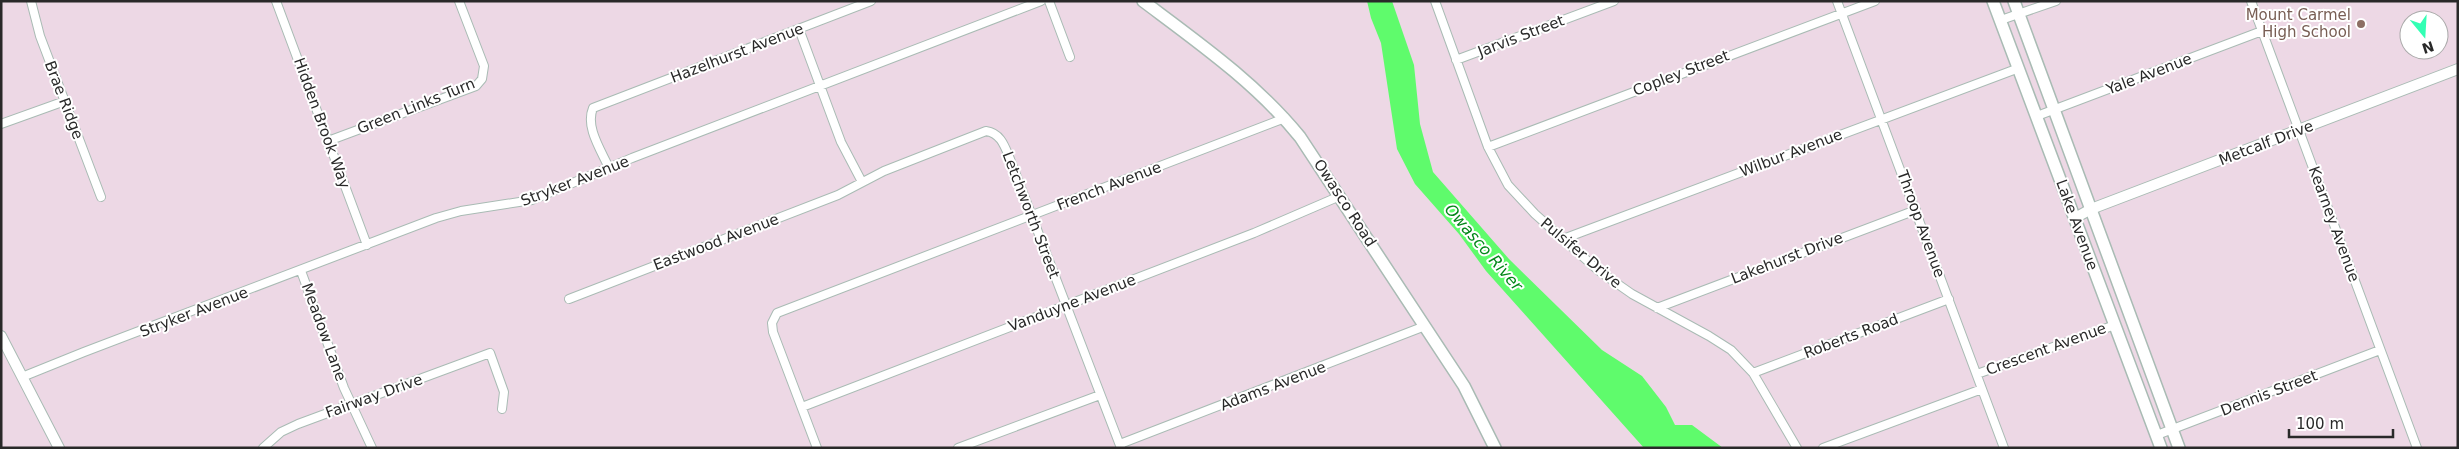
<svg xmlns="http://www.w3.org/2000/svg" width="2459" height="449" viewBox="0 0 2459 449" font-family="'DejaVu Sans',sans-serif">
	<style>
		.water { fill: #5ffb6c }
		.lines { fill: none; stroke-linecap: round; stroke-linejoin: round }
		.minor-casing { stroke: #a9bbb4; stroke-width: 10 }
		.tertiary-casing { stroke: #a9bbb4; stroke-width: 12 }
		.secondary-casing { stroke: #a9bbb4; stroke-width: 14 }
		.minor { stroke: #fff; stroke-width: 8 }
		.tertiary { stroke: #fff; stroke-width: 10 }
		.secondary { stroke: #fff; stroke-width: 11 }
		.education-dot { fill: #8d6e63; stroke: #fff; stroke-width: 2 }
		.labels { text-anchor: middle; stroke-width: 4; stroke-linejoin: round; paint-order: stroke }
		.education-label { font-size: 15px; fill: #785e54; stroke: #fff; text-anchor: end }
		.street-label { font-size: 15px; fill: #292929; stroke: #fff }
		.water-label { font-size: 16px; font-style: italic; fill: #038719; stroke: #fff }
	</style>
	<rect width="100%" height="100%" fill="#edd8e5"/>
	<!-- water -->
	<path class="water" d="M1367,1H1392L1414,65L1420,124L1433,172L1509,259L1602,350L1642,376L1666,407L1675,425H1692L1723,448H1644L1486,271L1459,234L1415,184L1397,149L1381,43L1371,18Z"/>
	<g class="lines">
		<defs>
			<path id="minor" d="M31,1L40,36L101,197
				M276,1L367,245
				M1049,1L1070,57
				M1435,1L1488,147L1508,185L1535,214L1599,271L1632,294L1709,336L1731,350L1753,373L1797,448
				M1837,1L2004,448
				M2251,1L2417,448
				M2001,20L2056,1
				M799,29L841,142L862,182
				M1456,60L1614,1
				M2037,116L2262,31
				M1,124L65,101
				M328,141L476,86L482,79L484,66L459,1
				M1488,147L1875,1
				M609,168C601,150 585,127 593,108L871,1
				M1563,239L2019,68
				M301,271L344,388L372,448
				M569,299L838,195L884,171L986,131C1001,133 1005,147 1010,159L1121,448
				M1657,308L1916,210
				M1753,373L1949,299
				M1977,374L2115,325
				M22,377L84,352L436,218L461,211L532,200L632,158L1041,1
				M802,407L1254,233L1340,196
				M2157,435L2380,350
				M1120,444L1425,326
				M263,448L281,432L298,424L490,353L504,392L502,409
				M817,448L773,332L772,323L777,313L1285,118
				M958,448L1100,395
				M1823,448L1982,389"/>
			<path id="tertiary" d="M2075,218L2091,209L2458,69
				M1,336L59,448"/>
			<path id="secondary" d="M1143,1C1199,43 1256,83 1300,137L1464,386L1495,448
				M1993,1L2161,448
				M2014,1L2179,448"/>
		</defs>
		<!-- minor casing -->
		<use href="#minor" class="minor-casing"/>
		<!-- tertiary casing -->
		<use href="#tertiary" class="tertiary-casing"/>
		<!-- secondary casing -->
		<use href="#secondary" class="secondary-casing"/>
		<!-- minor -->
		<use href="#minor" class="minor"/>
		<!-- tertiary -->
		<use href="#tertiary" class="tertiary"/>
		<!-- secondary -->
		<use href="#secondary" class="secondary"/>
	</g>
	<!-- markers -->
	<circle class="education-dot" cx="2361" cy="24" r="5"/>
	<g class="labels">
		<!-- education labels -->
		<g class="education-label">
			<text x="2351" y="20">Mount Carmel<tspan x="2351" dy="17">High School</tspan></text>
		</g>
		<!-- street labels -->
		<g class="street-label">
			<text transform="translate(1521 36) rotate(-21)" y="5">Jarvis Street</text>
			<text transform="translate(737 53) rotate(-21)" y="5">Hazelhurst Avenue</text>
			<text transform="translate(1681 73) rotate(-21)" y="5">Copley Street</text>
			<text transform="translate(2149 74) rotate(-21)" y="5">Yale Avenue</text>
			<text transform="translate(64 100) rotate(69)" y="5">Brae Ridge</text>
			<text transform="translate(416 106) rotate(-22)" y="5">Green Links Turn</text>
			<text transform="translate(322 123) rotate(70)" y="5">Hidden Brook Way</text>
			<text transform="translate(2266 143) rotate(-21)" y="5">Metcalf Drive</text>
			<text transform="translate(1791 153) rotate(-21)" y="5">Wilbur Avenue</text>
			<text transform="translate(575 181) rotate(-21)" y="5">Stryker Avenue</text>
			<text transform="translate(1109 186) rotate(-21)" y="5">French Avenue</text>
			<text transform="translate(1345 203) rotate(57)" y="5">Owasco Road</text>
			<text transform="translate(1031 215) rotate(69)" y="5">Letchworth Street</text>
			<text transform="translate(1921 224) rotate(70)" y="5">Throop Avenue</text>
			<text transform="translate(2334 224) rotate(70)" y="5">Kearney Avenue</text>
			<text transform="translate(2077 225) rotate(70)" y="5">Lake Avenue</text>
			<text transform="translate(716 242) rotate(-21)" y="5">Eastwood Avenue</text>
			<text transform="translate(1581 253) rotate(40)" y="5">Pulsifer Drive</text>
			<text transform="translate(1787 258) rotate(-21)" y="5">Lakehurst Drive</text>
			<text transform="translate(1072 303) rotate(-21)" y="5">Vanduyne Avenue</text>
			<text transform="translate(194 312) rotate(-21)" y="5">Stryker Avenue</text>
			<text transform="translate(324 332) rotate(70)" y="5">Meadow Lane</text>
			<text transform="translate(1851 336) rotate(-21)" y="5">Roberts Road</text>
			<text transform="translate(2046 349) rotate(-20)" y="5">Crescent Avenue</text>
			<text transform="translate(1273 386) rotate(-21)" y="5">Adams Avenue</text>
			<text transform="translate(2269 393) rotate(-21)" y="5">Dennis Street</text>
			<text transform="translate(374 396) rotate(-20)" y="5">Fairway Drive</text>
		</g>
		<!-- water labels -->
		<g class="water-label">
			<text transform="translate(1484 247) rotate(49)" y="6">Owasco River</text>
		</g>
	</g>
	<!-- border -->
	<rect width="2459" height="449" fill="none" stroke="#292929" stroke-width="5"/>
	<!-- north arrow -->
	<g transform="translate(2424 35) rotate(162)"><circle r="24" fill="#ffffff" stroke="#a9a9a9"/>
	<path d="M0-4L9 19L0 12L-9 19Z" fill="#33ffb4"/>
	<text y="-8" font-size="14" font-weight="bold" text-anchor="middle" fill="#292929">N</text>
	</g>
	<!-- scale -->
	<path d="M2289 429v8h104v-8" fill="none" stroke="#292929" stroke-width="2.5"/>
	<text x="2296" y="429" font-size="15" fill="#292929" stroke="#ffffff" stroke-width="4" paint-order="stroke">100 m</text>
</svg>
